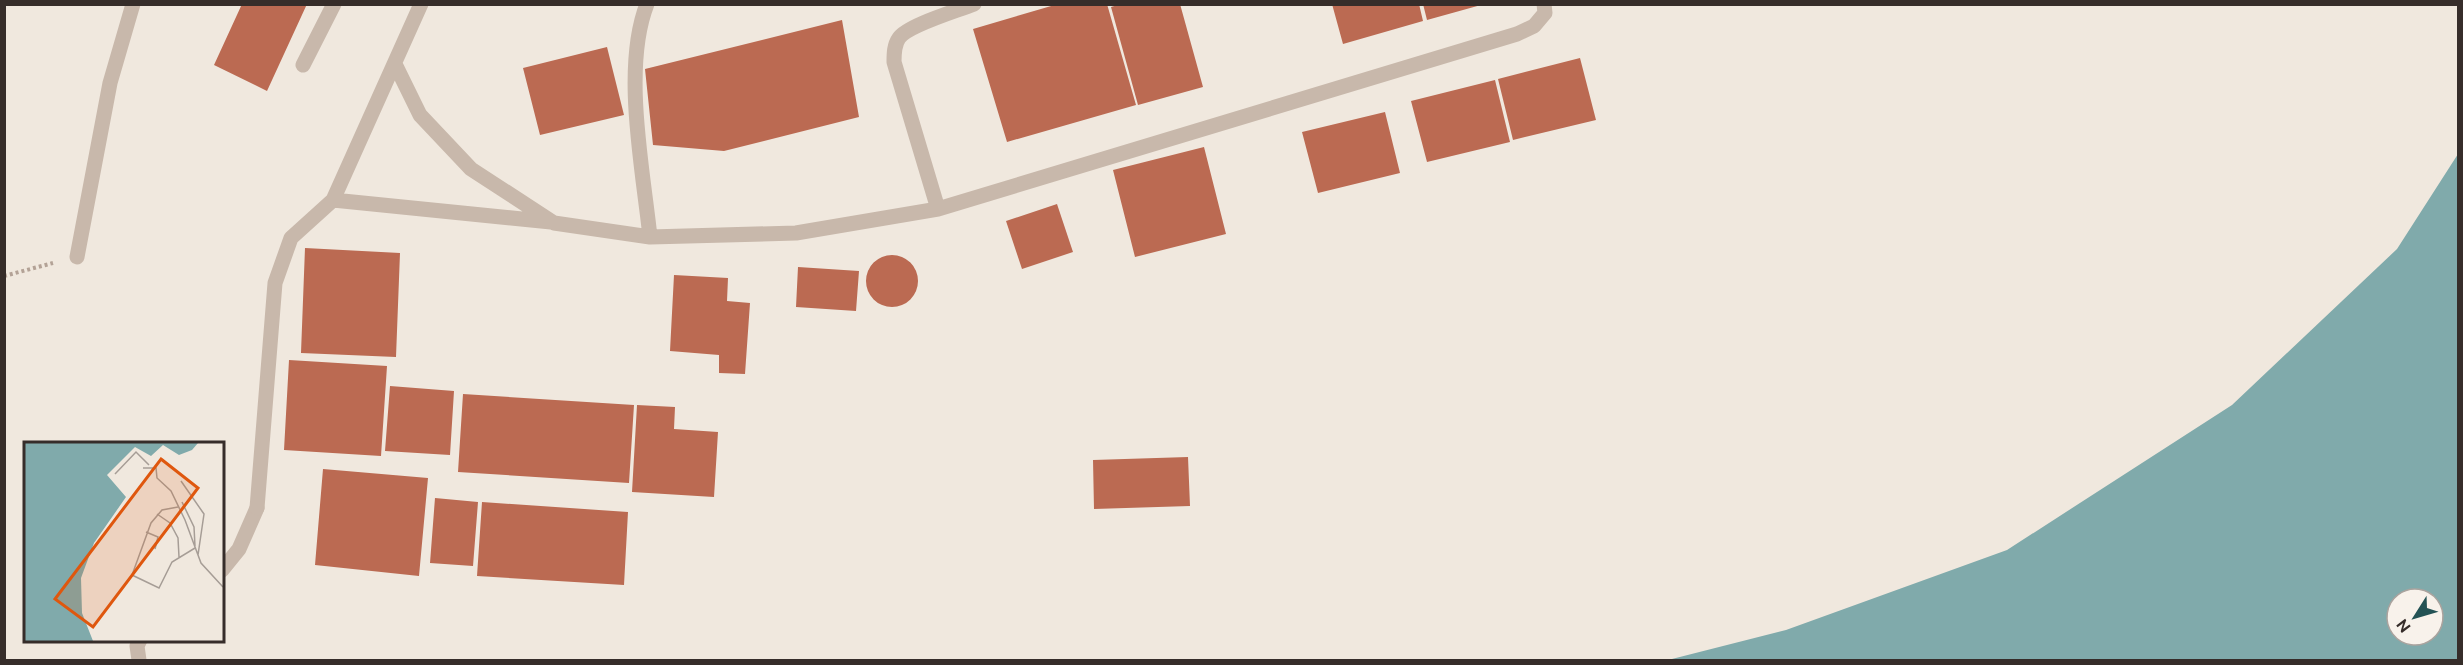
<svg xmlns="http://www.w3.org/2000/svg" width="2463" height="665" viewBox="0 0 2463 665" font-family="Ubuntu,sans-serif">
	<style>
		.water { fill: #80aaab; fill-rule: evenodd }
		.building { fill: #bb6a52 }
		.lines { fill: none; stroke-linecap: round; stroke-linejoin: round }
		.path { stroke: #b3a296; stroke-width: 4; stroke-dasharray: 3 3; stroke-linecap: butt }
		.lane { stroke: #c8b8ab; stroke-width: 15 }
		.street { stroke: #c8b8ab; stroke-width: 15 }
		.inset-road { fill: none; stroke: #a69d96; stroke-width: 1.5 }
		.view { fill: #df570e; fill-opacity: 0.15; stroke: #df570e; stroke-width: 3 }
		.inset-edge { fill: none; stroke: #362d2a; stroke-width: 3 }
	</style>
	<rect width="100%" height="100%" fill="#f0e8de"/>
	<!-- water -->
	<path class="water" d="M2458,154V660H1668L1786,630L2007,550L2232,405L2397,249ZM2397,599H2433V635H2397Z"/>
	<!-- building -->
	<path class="building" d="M242,4H307L267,91L214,65Z
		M1058,4H1107L1136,105L1007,142L973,29Z
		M1121,4H1180L1203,87L1138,105L1111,7Z
		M1332,4H1419L1423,21L1343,44Z
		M1423,4H1480L1481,5L1427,20Z
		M842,20L859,117L724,151L653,145L645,69Z
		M607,47L624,115L540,135L523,68Z
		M1580,58L1596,120L1513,140L1498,79Z
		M1495,80L1510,142L1427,162L1411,101Z
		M1385,112L1400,173L1318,193L1302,132Z
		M1204,147L1226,234L1135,257L1113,170Z
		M1057,204L1073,252L1022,269L1006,221Z
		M305,248L400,253L396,357L301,353Z
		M866 281a26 26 0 1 1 52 0a26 26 0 1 1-52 0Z
		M798,267L859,271L856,311L796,307Z
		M674,275L728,278L727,301L750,303L745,374L719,373V355L670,351Z
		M289,360L387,366L381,456L284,450Z
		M390,386L454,391L450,455L385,451Z
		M463,394L634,405L629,483L458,472Z
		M637,405L675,407L674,429L718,432L714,497L632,492Z
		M1188,457L1190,506L1094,509L1093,460Z
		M323,469L428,478L419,576L315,565Z
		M435,498L478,502L473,566L430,563Z
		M482,502L628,512L624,585L477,576Z"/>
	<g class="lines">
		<!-- path -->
		<path class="path" d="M4,276L53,263"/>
		<!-- lane -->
		<path class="lane" d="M303,65L334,4
			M222,570L239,549L257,508
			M139,660L137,646L140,640"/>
		<!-- street -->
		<path class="street" d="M647,4C622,68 643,169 650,237
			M395,64L420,115L471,169L554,223L650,237L796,233L938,209L1517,34L1534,26L1545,13L1544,4
			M333,200L551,222
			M938,209L894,62C894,54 894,45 899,38C908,25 957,11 974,4
			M77,257L110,83L133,4
			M257,508L275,283L291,238L333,200L421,4"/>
	</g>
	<!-- overview -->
	<g transform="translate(24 442)">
		<rect width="200" height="200" fill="#f0e8de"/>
		<path d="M0,1H174L168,8L155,13L139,3L127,14L111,5L83,33L102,55L70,101L57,136L58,171L69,199H0Z" fill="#80aaab"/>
		<path class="inset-road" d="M119,26H132L133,36L147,49L161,78L177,121L199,145M91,32L112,10L125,23M157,39L180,72L174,113M158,60L170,85L171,104M154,65L138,68L127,81L108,133L135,146L148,120L171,106M133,72L146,81L154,96L155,115M122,90L134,95L131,107"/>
		<path class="view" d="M137,17L174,46L69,185L31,157Z"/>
		<rect width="200" height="200" class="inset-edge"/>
	</g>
	<!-- border -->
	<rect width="2463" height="665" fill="none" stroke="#362d2a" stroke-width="12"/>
	<!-- north arrow -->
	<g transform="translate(2415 617) rotate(233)"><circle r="28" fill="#f8f2eb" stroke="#aaa39e" stroke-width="1.5"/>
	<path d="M0-4.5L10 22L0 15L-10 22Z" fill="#235254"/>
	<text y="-9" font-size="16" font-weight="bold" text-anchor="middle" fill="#362d2a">N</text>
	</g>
</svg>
